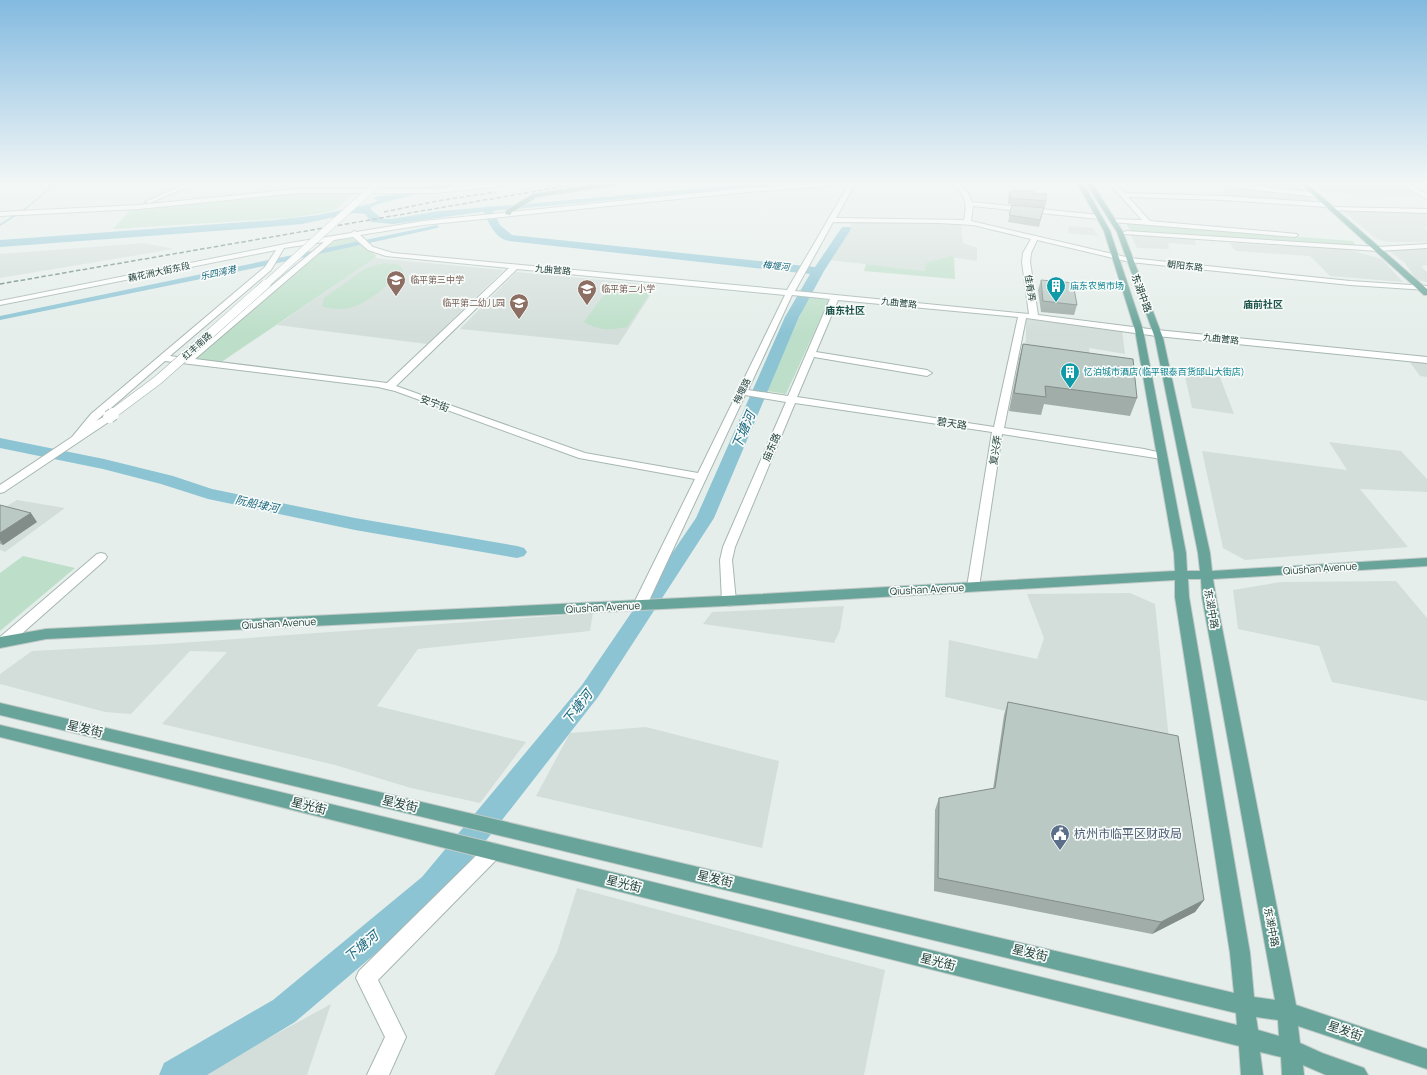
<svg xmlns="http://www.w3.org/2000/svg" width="1427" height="1075" viewBox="0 0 1427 1075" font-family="Manrope,'Noto Sans SC',sans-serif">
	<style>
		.built { fill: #d3deda }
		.green { fill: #bddfc9 }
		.water { fill: #8cc4d4 }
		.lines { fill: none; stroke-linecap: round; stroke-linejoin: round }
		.stream { stroke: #8cc4d4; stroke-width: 1.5 }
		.canal { fill: #8cc4d4; fill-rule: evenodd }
		.river { fill: #8cc4d4; fill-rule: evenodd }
		.minor-casing { stroke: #a7b7b2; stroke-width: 2 }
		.major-casing { stroke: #c1cac8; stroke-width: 2 }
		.minor { fill: #fff; fill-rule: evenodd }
		.major { fill: #68a499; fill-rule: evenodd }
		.rail { stroke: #5e7c76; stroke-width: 1.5; stroke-dasharray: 4.5 2.5; stroke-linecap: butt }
		.minor-bridge-far2-casing { stroke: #a7b7b2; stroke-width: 8; stroke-linecap: butt }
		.minor-bridge-far1-casing { stroke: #a7b7b2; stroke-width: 10; stroke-linecap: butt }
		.minor-bridge-casing { stroke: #a7b7b2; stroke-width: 14; stroke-linecap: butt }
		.minor-bridge-far2 { stroke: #fff; stroke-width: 7 }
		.minor-bridge-far1 { stroke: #fff; stroke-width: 9 }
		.minor-bridge { stroke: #fff; stroke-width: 12 }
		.wall { fill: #a0ada9 }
		.shaded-wall { fill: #828d89 }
		.building { fill: #bac9c4; stroke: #828d89 }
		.labels { text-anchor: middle; stroke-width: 3.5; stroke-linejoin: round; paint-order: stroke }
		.far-water-label { font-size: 9px; font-style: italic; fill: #1b687f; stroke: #f6faf8 }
		.far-street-label { font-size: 9px; fill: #23413b; stroke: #f6faf8 }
		.far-education-label { font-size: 9px; fill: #785e54; stroke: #f6faf8; text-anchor: start }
		.far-culture-label { font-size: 9px; fill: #0d838f; stroke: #f6faf8; text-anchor: start }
		.street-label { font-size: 10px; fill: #23413b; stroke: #f6faf8 }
		.far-quarter-label { font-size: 10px; font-weight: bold; fill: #1e544a; stroke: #f6faf8 }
		.water-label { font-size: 11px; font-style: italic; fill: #1b687f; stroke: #f6faf8 }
		.near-street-label { font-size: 12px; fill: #23413b; stroke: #f6faf8 }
		.near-service-label { font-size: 12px; fill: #4e5e75; stroke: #f6faf8; text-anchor: start }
		.near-water-label { font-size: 13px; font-style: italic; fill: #1b687f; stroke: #f6faf8 }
	</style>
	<rect width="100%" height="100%" fill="#e5eeea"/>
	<!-- built -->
	<path class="built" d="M1212,183H1292L1321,205L1232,198L1224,193V189Z
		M1311,183H1399L1423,196L1324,193Z
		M1343,211L1427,213V227L1424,228L1427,230V242H1389L1376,239Z
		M853,222L961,223L963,243L977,248V261L951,257L943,259L926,271L829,260Z
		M1069,226L1093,228L1098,236L1068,233Z
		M1131,235L1195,240L1196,245L1168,243L1169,249L1137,248Z
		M144,243L174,249L0,278V254Z
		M1229,243L1346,249L1382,259L1403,282L1330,276L1310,256L1236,251Z
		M1427,248V265L1421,266L1427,272V282L1417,280L1404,262L1388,250Z
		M375,258L504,270L427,344L277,325Z
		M516,272L657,285L618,345L460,329Z
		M1026,319L1122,330L1125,354L1089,348L1093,371L1018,360L1026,340Z
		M1409,361L1427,363V377L1420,376Z
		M1184,372L1220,377L1234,414L1192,408Z
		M1329,442L1401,451L1427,479V492L1360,489L1408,547L1245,560L1223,548L1202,451L1347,470Z
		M17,500L65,508L5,552L0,550V510Z
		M1396,581L1427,618V701L1332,682L1319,646L1238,629L1233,590L1281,582Z
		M1130,593L1155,604L1170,749L945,697L949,640L1037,659L1044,638L1027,594Z
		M844,606L840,630L834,643L703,624L712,612Z
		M593,613L590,631L418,649L377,706L526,742L480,803L411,788L335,765L162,724L227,652L190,651L131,714L105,712L0,684V674L32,651L165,644Z
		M646,727L779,761L762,848L536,796L570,733Z
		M577,888L885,970L864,1075H494L557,952Z
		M331,1004L307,1075H201Z"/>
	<!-- green -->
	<path class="green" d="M356,192L334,211L290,218L113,229L132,208L300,193Z
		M1126,223L1353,241L1356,246L1131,232Z
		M349,236L376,255L375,258L220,363L195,359L336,240Z
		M951,256L954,257L955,279L864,271L866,264L925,271L926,263Z
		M384,263L396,264L402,267L403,272C378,292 356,318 322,306L324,298L366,268Z
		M619,286L642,287L651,292L627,327C611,330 599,331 584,322L608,289Z
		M808,297L829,300L786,394L767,391Z
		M23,556L75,568L0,631V573Z"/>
	<!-- water -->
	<path class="water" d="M438,183H461L378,204L371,207V210L383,219H391L440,211L511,205L504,209L393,224L371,222L365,214L354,213L302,224L268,227L0,247V240L274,220L319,215L373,203L378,200L373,199L376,196L397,194Z
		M437,225L439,227L433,229L264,266L0,320V316Z
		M0,440L42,447L33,453L0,447Z"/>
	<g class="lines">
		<!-- stream -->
		<path class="stream" d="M0,225L25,209L57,183"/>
		<!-- canal -->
		<path class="canal" d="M760,183H778L775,185L492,211L489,209L492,207Z"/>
		<!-- river -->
		<path class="river" d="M487,206L491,207L500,225L512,235L815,267L842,227H850L851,229L824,271L799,317L714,518L598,697L442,897L295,1022L207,1075H159L164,1063L273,1000L422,877L582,685L696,518L785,317L810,274L509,241C494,238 488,221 482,209Z
			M0,438L104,459L173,476L212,489L355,518L517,546L524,548L527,552L524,556L517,558L355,530L208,499L161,484L103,469L0,448Z"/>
		<defs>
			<path id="minor" d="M188,183H196L150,203L145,202Z
				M497,183H515L512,185L435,193H298L138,209L0,216V212L138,205L298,189H435Z
				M821,183H852L853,184L852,189L836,218L964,220C968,200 965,198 953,183H959L968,193L972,202L1099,215L1102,217L1099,219L973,206L971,221L1130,258L1350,281L1427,286V290L1350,285L1130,262L1037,240L1031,253L1030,262L1038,315L1157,330L1427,357V363L1157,336L1026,318L1004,428L1144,449L1166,454L1167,456L1162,459L1002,434L979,587L978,590L973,591L968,590L967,587L992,432L795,403L735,547L732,560L736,601L734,604L729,606L724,604L722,601L720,560L723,547L786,402L745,395L647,605L645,608L640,610L635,608L633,605L695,479L579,458L395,391L378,387L165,361L96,421L109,414L114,417L113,419L4,492L0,493V485L72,437L91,414L265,267L276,250L0,305V301L290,243L351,233L354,231L357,232L423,221L747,188ZM845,183L847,185L846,189L787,290L393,253L373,247L360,235L423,225L747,192L842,185ZM833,222L939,223L973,225L1031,239L1023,253L1022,262L1029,314L795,291ZM353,237L368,250L386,256L509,268L387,383L195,359L334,240ZM324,242L185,358L170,356L271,270L284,248ZM517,269L785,295L698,473L585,453L396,386ZM792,295L830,299L788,396L748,390ZM838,300L1018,317L994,427L797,397L814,357L927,376L932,373L927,370L816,352Z
				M1109,183H1115L1125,193L1224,196L1328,203L1331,205L1328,207L1224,200L1128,197L1150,221L1297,234L1298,235L1295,237L1112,222L1109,220L1110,219L1142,220Z
				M1218,183H1229L1317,193L1320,195L1317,197L1231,187Z
				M1399,183H1406L1427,194V199Z
				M1332,207L1427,209V213L1330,210V208Z
				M1126,231L1378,247L1427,244V248L1378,251L1124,234L1123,233Z
				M101,553L105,554L107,557L105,560L9,645L4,646L0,645V637L97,554Z
				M493,843L499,845L502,851L499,857L378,980L406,1037L389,1075H367L385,1037L356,978L359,971L487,845Z"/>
			<path id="major" d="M605,183H619L616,185L537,197L512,212L510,215L505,214L507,210L533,194Z
				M1076,183H1082L1086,188L1110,231L1143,330L1186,553L1187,571H1200L1198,553L1155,338L1117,232L1086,183H1092L1123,232L1163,338L1210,553L1212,571L1427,558V566L1213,579L1216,597L1296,1005L1427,1049V1069L1298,1026L1300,1043L1322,1053L1364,1068L1368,1075H1326L1303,1065L1304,1075H1282L1281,1057L1260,1052L1263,1075H1241L1239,1046L0,737V725L493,843L1237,1025L1236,1013L0,715V703L1234,993L1230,953L1175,597V580L744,605L46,639L0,648V637L46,629L744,595L1175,571L1174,553L1135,330L1104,231L1081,190ZM1188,579H1201L1202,597L1275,1000L1254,997L1250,953L1189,597ZM1256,1017L1278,1020L1279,1036L1258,1030Z
				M1300,183H1306L1427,289V295H1424Z"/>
		</defs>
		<!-- minor casing -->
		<use href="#minor" class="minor-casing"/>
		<!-- major casing -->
		<use href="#major" class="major-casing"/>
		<!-- minor -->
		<use href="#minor" class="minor"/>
		<!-- major -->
		<use href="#major" class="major"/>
		<!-- rail -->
		<path class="rail" d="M384,212L437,201L496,192
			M0,284L583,183"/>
		<defs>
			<path id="minor-bridge-far2" d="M265,285L378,183"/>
			<path id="minor-bridge-far1" d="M111,415L158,380L266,284"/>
			<path id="minor-bridge" d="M109,417L113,414"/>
		</defs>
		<!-- minor-bridge-far2 casing -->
		<use href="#minor-bridge-far2" class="minor-bridge-far2-casing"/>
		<!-- minor-bridge-far1 casing -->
		<use href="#minor-bridge-far1" class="minor-bridge-far1-casing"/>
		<!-- minor-bridge casing -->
		<use href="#minor-bridge" class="minor-bridge-casing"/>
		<!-- minor-bridge-far2 -->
		<use href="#minor-bridge-far2" class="minor-bridge-far2"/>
		<!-- minor-bridge-far1 -->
		<use href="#minor-bridge-far1" class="minor-bridge-far1"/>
		<!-- minor-bridge -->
		<use href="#minor-bridge" class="minor-bridge"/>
	</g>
	<!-- wall -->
	<path class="wall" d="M1010,191L1035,194L1046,201L1045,208L1008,204V197Z
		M1012,205L1044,208L1039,227L1008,222Z
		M1041,280L1077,305L1074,315L1041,312L1038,290Z
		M1023,344L1137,398L1130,416L1044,404L1041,415L1009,411L1019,360Z
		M0,505L37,522L3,545L0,544Z
		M1008,702L1204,900L1195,912L1152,934L934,891L935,810L939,798L993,789L1004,715Z"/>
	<!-- shaded-wall -->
	<path class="shaded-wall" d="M31,513L37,522L3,545L0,540V533Z
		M1204,900L1195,912L1152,934L1161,922Z"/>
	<!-- building -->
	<path class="building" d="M1010,191H1033L1035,194H1046V201L1010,198Z
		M1012,205L1044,208L1040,220L1009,215Z
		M1041,280L1073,283L1077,305L1043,301Z
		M1023,344L1133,359L1137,398L1045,386L1046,397L1014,393Z
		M0,505L31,513L0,533Z
		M1008,702L1178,736L1204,900L1161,922L938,878L939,798L995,788Z"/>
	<!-- sky -->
	<linearGradient id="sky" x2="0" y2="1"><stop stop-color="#83bae0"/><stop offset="0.55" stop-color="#f3f7f6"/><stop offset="1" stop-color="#f3f7f6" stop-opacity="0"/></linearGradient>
	<rect width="1427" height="333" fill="url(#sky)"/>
	<!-- icons -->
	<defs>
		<symbol id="school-pin" viewBox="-11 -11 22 30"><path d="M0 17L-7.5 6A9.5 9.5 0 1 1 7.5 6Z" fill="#8d6e63" stroke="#f6faf8"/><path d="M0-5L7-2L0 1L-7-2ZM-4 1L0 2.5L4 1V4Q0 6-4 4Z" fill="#fff"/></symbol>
		<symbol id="building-pin" viewBox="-11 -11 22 30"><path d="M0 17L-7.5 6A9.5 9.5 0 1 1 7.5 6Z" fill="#0f9aa8" stroke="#f6faf8"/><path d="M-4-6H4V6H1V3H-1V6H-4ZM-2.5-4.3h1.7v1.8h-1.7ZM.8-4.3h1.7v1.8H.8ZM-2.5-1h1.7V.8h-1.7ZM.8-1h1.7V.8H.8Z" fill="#fff"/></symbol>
		<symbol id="civic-pin" viewBox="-11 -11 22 30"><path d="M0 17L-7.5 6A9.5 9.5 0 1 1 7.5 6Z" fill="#5c6f8a" stroke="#f6faf8"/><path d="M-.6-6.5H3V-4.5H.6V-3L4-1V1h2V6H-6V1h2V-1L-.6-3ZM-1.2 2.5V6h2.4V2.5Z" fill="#fff"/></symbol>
	</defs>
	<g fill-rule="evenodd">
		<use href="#school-pin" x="385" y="269" width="22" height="30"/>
		<use href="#building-pin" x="1045" y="275" width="22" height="30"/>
		<use href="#school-pin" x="576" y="278" width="22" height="30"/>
		<use href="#school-pin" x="508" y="292" width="22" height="30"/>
		<use href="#building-pin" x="1059" y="361" width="22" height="30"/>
		<use href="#civic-pin" x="1049" y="823" width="22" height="30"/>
	</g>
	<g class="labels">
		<!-- far-water labels -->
		<g class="far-water-label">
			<text transform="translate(776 266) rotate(6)" y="3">梅堰河</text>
			<text transform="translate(218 273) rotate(-12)" y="3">乐四湾港</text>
		</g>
		<!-- far-street labels -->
		<g class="far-street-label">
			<text transform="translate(1185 266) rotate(6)" y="3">朝阳东路</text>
			<text transform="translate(553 270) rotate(5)" y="3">九曲营路</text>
			<text transform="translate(159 272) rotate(-12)" y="3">藕花洲大街东段</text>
			<text transform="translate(1030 288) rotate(81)" y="3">佳肴弄</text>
			<text transform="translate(899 303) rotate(6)" y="3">九曲营路</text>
			<text transform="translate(1221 339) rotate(6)" y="3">九曲营路</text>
			<text transform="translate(197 346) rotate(-42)" y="3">红丰南路</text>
			<text transform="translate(742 391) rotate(-64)" y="3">梅堰路</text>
		</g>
		<!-- far-education labels -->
		<g class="far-education-label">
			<text x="410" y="283">临平第三中学</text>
			<text x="601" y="292">临平第二小学</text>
			<text x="505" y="306" text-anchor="end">临平第二幼儿园</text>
		</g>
		<!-- far-culture labels -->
		<g class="far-culture-label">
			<text x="1070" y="289">庙东农贸市场</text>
			<text x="1084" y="375">忆泊城市酒店(临平银泰百货邱山大街店)</text>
		</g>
		<!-- street labels -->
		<g class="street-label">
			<text transform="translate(1142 293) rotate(70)" y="4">东湖中路</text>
			<text transform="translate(435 403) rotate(20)" y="4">安宁街</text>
			<text transform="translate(952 423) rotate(8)" y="4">碧天路</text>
			<text transform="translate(771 447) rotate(-67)" y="4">庙东路</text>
			<text transform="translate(995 450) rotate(-81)" y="4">复兴弄</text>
			<text transform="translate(1320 568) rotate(-4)" y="4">Qiushan Avenue</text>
			<text transform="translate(927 589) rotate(-3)" y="4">Qiushan Avenue</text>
			<text transform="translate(603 607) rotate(-3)" y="4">Qiushan Avenue</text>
			<text transform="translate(1212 609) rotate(80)" y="4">东湖中路</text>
			<text transform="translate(279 623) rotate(-3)" y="4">Qiushan Avenue</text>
			<text transform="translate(1272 927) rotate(79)" y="4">东湖中路</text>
		</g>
		<!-- far-quarter labels -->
		<g class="far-quarter-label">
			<text x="1263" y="308">庙前社区</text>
			<text x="845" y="314">庙东社区</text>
		</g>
		<!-- water labels -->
		<g class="water-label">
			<text transform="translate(257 504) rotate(12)" y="4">阮船埭河</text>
		</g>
		<!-- near-street labels -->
		<g class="near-street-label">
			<text transform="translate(85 729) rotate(13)" y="4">星发街</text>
			<text transform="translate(400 804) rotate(13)" y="4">星发街</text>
			<text transform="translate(309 806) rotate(14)" y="4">星光街</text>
			<text transform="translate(715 879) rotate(13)" y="4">星发街</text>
			<text transform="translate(624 884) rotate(14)" y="4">星光街</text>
			<text transform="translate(1030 953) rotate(13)" y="4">星发街</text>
			<text transform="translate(938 962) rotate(14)" y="4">星光街</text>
			<text transform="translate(1345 1031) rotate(19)" y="4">星发街</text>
		</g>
		<!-- near-service labels -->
		<g class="near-service-label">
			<text x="1074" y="838">杭州市临平区财政局</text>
		</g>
		<!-- near-water labels -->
		<g class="near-water-label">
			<text transform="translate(743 430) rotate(-67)" y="5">下塘河</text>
			<text transform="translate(577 707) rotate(-52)" y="5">下塘河</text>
			<text transform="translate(361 946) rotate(-40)" y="5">下塘河</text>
		</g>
	</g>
</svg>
